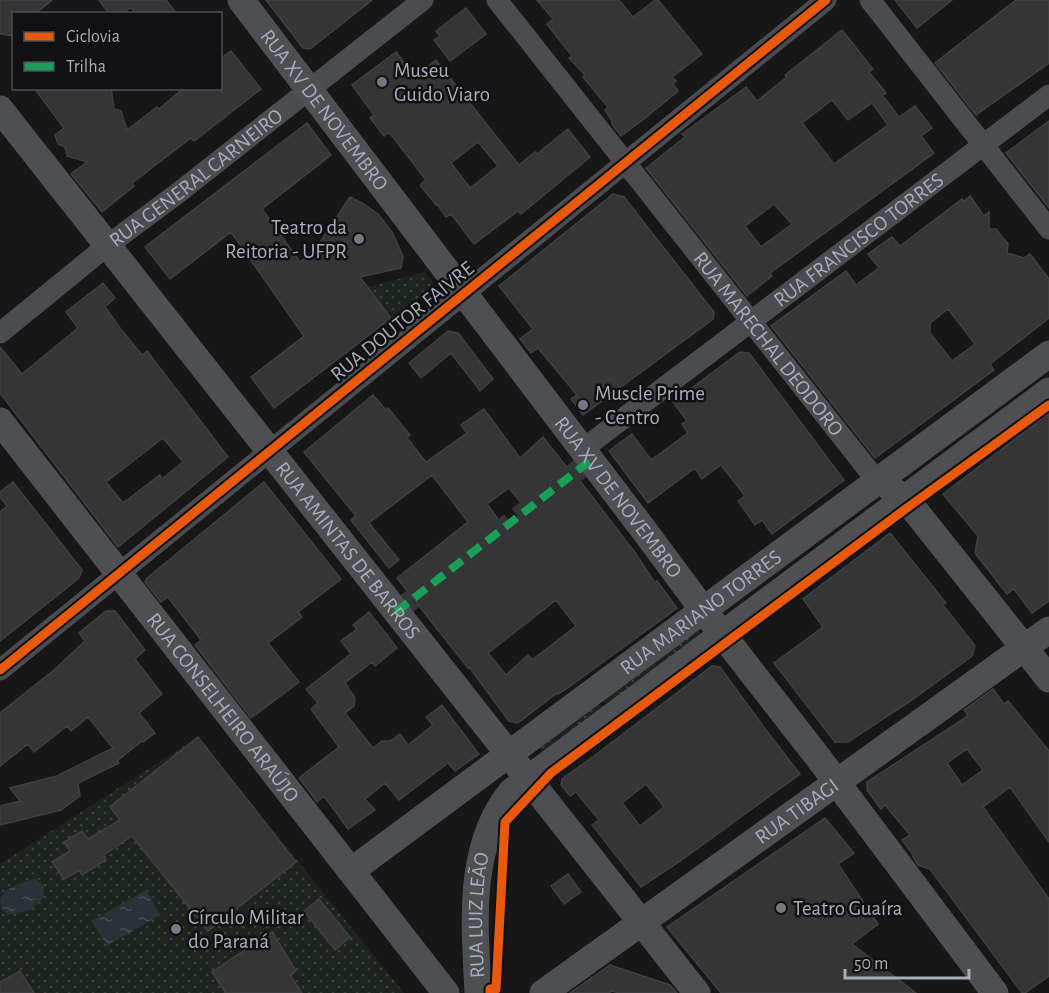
<svg xmlns="http://www.w3.org/2000/svg" width="1049" height="993" viewBox="0 0 1049 993" font-family="'Alegreya Sans',sans-serif">
	<style>
		.green { fill: url(#green-dots) }
		.water { fill: url(#water-ripples) }
		.building { fill: #353536; stroke: #3f4043; stroke-width: 1.5; fill-rule: evenodd }
		.lines { fill: none; stroke-linecap: round; stroke-linejoin: round }
		.minor-tunnel { stroke: #343537; stroke-width: 21; stroke-dasharray: 21 10; stroke-linecap: butt }
		.minor { stroke: #4b4c50; stroke-width: 21 }
		.major { stroke: #4d4f52; stroke-width: 27 }
		.quiet { stroke: #1a9f57; stroke-width: 8; stroke-dasharray: 15 8; stroke-linecap: butt }
		.cycleway-casing { stroke: #111113; stroke-width: 13 }
		.cycleway { stroke: #e8590c; stroke-width: 9 }
		.poi-dot { fill: #757880; stroke: #111113; stroke-width: 2 }
		.labels { text-anchor: middle; stroke-width: 5; stroke-linejoin: round; paint-order: stroke }
		.poi-label { font-size: 21px; fill: #a8adb8; stroke: #111113; text-anchor: start }
		.street-label { font-size: 21px; fill: #a8adb8; stroke: #111113 }
	</style>
	<defs>
		<pattern id="green-dots" width="8" height="8" patternUnits="userSpaceOnUse" patternTransform="scale(1.5)"><rect width="8" height="8" fill="#1d241e"/><path d="M2 2h.1M6 6h.1" fill="none" stroke="#3b413d" stroke-width="1.8" stroke-linecap="round"/></pattern>
		<pattern id="water-ripples" width="26" height="14" patternUnits="userSpaceOnUse" patternTransform="scale(1.5)"><rect width="26" height="14" fill="#2a3239"/><path d="M2 4q2-2 4 0t4 0M15 11q2-2 4 0t4 0" fill="none" stroke="#464d54"/></pattern>
	</defs>
	<rect width="100%" height="100%" fill="#171717"/>
	<!-- green -->
	<path class="green" d="M425,272L435,286L391,318L367,287Z
		M689,618L705,639L617,704L581,699Z
		M576,702L610,707L544,755L530,737Z
		M198,737L404,993H0V864Z"/>
	<!-- water -->
	<path class="water" d="M35,879L43,885L44,897L30,910L8,915L1,909L0,899L6,890L21,883Z
		M146,890L160,915L107,946L92,921Z"/>
	<!-- building -->
	<path class="building" d="M0,0H52L35,14H14V36L0,34Z
		M99,0H166L177,14H135L131,7L122,14H109Z
		M266,0H372L310,49L303,48Z
		M537,0H619L633,17L655,0H658L702,54L672,77L676,81L673,84L678,91L644,119L621,136L612,124V121L605,110L608,107L583,77L585,75L569,58L572,56L547,24L553,19Z
		M895,0H952L917,28Z
		M1016,0H1049V63L976,115L935,63Z
		M466,8L486,34L450,61L434,40L440,36L436,31Z
		M842,30L873,69L869,72L886,93L882,95L899,117L915,106L932,128L921,136L934,153L770,273L772,276L747,296L646,168L685,137L682,134L746,87L757,101L787,77L785,75ZM832,100L848,120L872,103L888,125L834,164L802,123ZM774,204L792,224L761,247L745,226Z
		M231,51L261,89L194,141L191,138L132,183L134,186L102,212L71,174L87,162L67,156L65,147L58,144L55,135L64,128L34,88H111L114,109L121,111L127,130L157,107L159,109L184,88H220V59Z
		M396,52L415,76L436,60L519,165L535,152L537,154L568,129L590,157L521,214L518,211L474,244L451,214L446,217L437,204L436,205L420,185L426,180L389,132L384,136L370,118L374,115L352,85ZM478,142L498,166L470,188L451,163Z
		M1049,121V208L1006,153Z
		M307,123L331,155L262,209L300,262L315,250L350,197L362,203L378,214L392,232L403,256L401,268L360,277L391,318L274,408L251,377L304,336L231,232L170,279L145,247Z
		M613,194L624,197L714,312L713,319L583,415L571,399L577,395L538,348L531,353L520,339L533,329L499,286Z
		M970,196L984,216L989,212V229H996L1008,244L1007,253L1024,258L1030,254L1049,279V318L990,364L994,370L875,458L771,326L846,271L856,285L879,268L868,254L892,237L900,246L962,199L964,201ZM948,309L975,344L952,361L930,333V323Z
		M103,283L115,298L105,307L120,328L142,355L147,351L228,457L118,547L0,393V347L22,374L78,328L66,312ZM163,438L183,462L162,479L160,475L123,503L106,482Z
		M448,331L458,333L493,379L480,391L451,353L421,378L409,363Z
		M740,352L749,353L844,480L772,534L762,520L755,525L738,501L745,496L721,465L702,479L695,468L648,503L609,451L632,434L651,460L688,433L682,424L687,421L673,402Z
		M373,395L386,410L388,408L410,435L407,438L426,462L467,433L461,425L484,409L520,458L543,437L573,475L574,473L636,554L655,583L657,581L677,608L569,687L558,694L557,693L518,723L509,721L469,667L468,668L397,578L468,522L432,475L369,523L399,560L389,568L351,520L356,516L304,452ZM509,488L527,510L504,527L487,504ZM556,600L576,626L532,660L528,655L506,675L488,653Z
		M1049,413V601L1032,613L1014,589L1007,594L975,553L978,536L943,494Z
		M13,482L82,570L79,578L0,641V512L7,506L0,497V492Z
		M264,482L341,579L298,612L302,617L268,643L299,682L251,718L195,645L201,640L168,597L161,602L145,582L146,579Z
		M890,533L946,603L943,605L975,646L972,656L912,700L848,742H835L774,663L823,627L803,599Z
		M106,611H115L145,650L135,659L162,694L139,713L155,733L143,742L142,741L117,761L119,763L78,783L80,796L61,810L0,825V806L20,801L10,788L57,776L113,748L88,717L71,731L67,726L34,752L28,744L0,766V713L54,670L85,641L79,633Z
		M369,612L397,648L375,666L372,662L345,683L355,698L354,706L345,713L373,748L382,741H390L400,734L408,745L433,725L426,717L442,705L479,754L455,771L448,763L399,800L385,783L365,799L375,810L348,829L324,796L317,802L299,778L339,747L311,709L318,703L306,689L351,654L341,641L357,629L353,625Z
		M712,666L720,667L766,730L800,774L679,862L641,887L592,825L599,820L576,792L570,796L561,785L562,779L594,756ZM646,784L664,807L640,826L622,803Z
		M993,689L1004,704L1008,701L1049,751V842L1010,787L983,807L1049,899V976L1025,993H1022L930,869L918,865L913,857L914,856L902,840L910,835L885,805L881,809L867,790V782L968,716L964,710ZM967,749L983,770L962,785L947,763Z
		M198,737L296,862L208,931L132,836L104,855L106,860L82,875L80,870L64,879L52,862L70,851L64,842L82,831L88,839L120,820L110,807Z
		M825,818L854,853L838,864L878,924L852,944L916,993H721L667,927Z
		M568,874L581,892L564,904L551,886Z
		M319,899L350,937L335,950L304,911Z
		M272,932L296,971L290,975L302,993H226L212,972Z
		M610,965L670,985L677,993H619L612,991L609,993H570Z
		M20,971L34,993H0V982Z"/>
	<g class="lines">
		<!-- minor-tunnel -->
		<path class="minor-tunnel" d="M396,612L591,460"/>
		<!-- minor -->
		<g class="minor">
			<path id="s1" d="M497,0L877,481"/>
			<path d="M870,0L1049,229"/>
			<path id="s2" d="M0,333L108,245L178,193L423,0"/>
			<path id="s3" d="M583,449L1049,95"/>
			<path d="M0,670L826,0"/>
		</g>
		<!-- major -->
		<g class="major">
			<path id="s4" d="M241,0L643,529L704,611L817,756L995,993"/>
			<path id="s5" d="M0,109L697,993"/>
			<path id="s6" d="M0,421L446,993"/>
			<path d="M891,489L905,498L1049,679"/>
			<path id="s7" d="M351,871L1049,354"/>
			<path id="s8" d="M478,993C475,926 466,846 512,791L1049,391"/>
			<path id="s9" d="M543,993L1049,630"/>
		</g>
		<!-- quiet -->
		<path class="quiet" d="M396,612L591,460"/>
		<defs>
			<path id="cycleway" d="M0,670L826,0
				M490,993V989H496L505,822L551,773L911,505L1049,405"/>
		</defs>
		<!-- cycleway casing -->
		<use href="#cycleway" class="cycleway-casing"/>
		<!-- cycleway -->
		<use href="#cycleway" class="cycleway"/>
	</g>
	<!-- markers -->
	<g class="poi-dot">
		<circle cx="382" cy="82" r="6"/>
		<circle cx="359" cy="239" r="6"/>
		<circle cx="583" cy="405" r="6"/>
		<circle cx="781" cy="908" r="6"/>
		<circle cx="176" cy="929" r="6"/>
	</g>
	<g class="labels">
		<!-- poi labels -->
		<g class="poi-label">
			<text x="394" y="77">Museu<tspan x="394" dy="24">Guido Viaro</tspan></text>
			<text x="347" y="234" text-anchor="end">Teatro da<tspan x="347" dy="24">Reitoria - UFPR</tspan></text>
			<text x="595" y="400">Muscle Prime<tspan x="595" dy="24">- Centro</tspan></text>
			<text x="793" y="915">Teatro Guaíra</text>
			<text x="188" y="924">Círculo Militar<tspan x="188" dy="24">do Paraná</tspan></text>
		</g>
		<!-- street labels -->
		<g class="street-label">
			<text dy="7" stroke="none"><textPath href="#s4" startOffset="138">RUA XV DE NOVEMBRO</textPath></text>
			<text dy="7" stroke="none"><textPath href="#s2" startOffset="250">RUA GENERAL CARNEIRO</textPath></text>
			<text dy="7" stroke="none"><textPath href="#s3" startOffset="346">RUA FRANCISCO TORRES</textPath></text>
			<text transform="translate(402 321) rotate(-39)" y="7">RUA DOUTOR FAIVRE</text>
			<text dy="7" stroke="none"><textPath href="#s1" startOffset="438">RUA MARECHAL DEODORO</textPath></text>
			<text dy="7" stroke="none"><textPath href="#s4" startOffset="624">RUA XV DE NOVEMBRO</textPath></text>
			<text dy="7" stroke="none"><textPath href="#s5" startOffset="562">RUA AMINTAS DE BARROS</textPath></text>
			<text dy="7" stroke="none"><textPath href="#s7" startOffset="435">RUA MARIANO TORRES</textPath></text>
			<text dy="7" stroke="none"><textPath href="#s6" startOffset="363">RUA CONSELHEIRO ARAÚJO</textPath></text>
			<text dy="7" stroke="none"><textPath href="#s9" startOffset="312">RUA TIBAGI</textPath></text>
			<text dy="7" stroke="none"><textPath href="#s8" startOffset="78">RUA LUIZ LEÃO</textPath></text>
		</g>
	</g>
	<!-- legend -->
	<rect x="12" y="12" width="210" height="78" fill="#111113" stroke="#4d4f55" stroke-width="1.5"/>
	<rect x="24" y="32" width="30" height="9" fill="#e8590c" stroke="#4d4f55" stroke-width="1.5"/>
	<text x="66" y="42" font-size="18" fill="#a8adb8">Ciclovia</text>
	<rect x="24" y="62" width="30" height="9" fill="#1a9f57" stroke="#4d4f55" stroke-width="1.5"/>
	<text x="66" y="72" font-size="18" fill="#a8adb8">Trilha</text>
	<!-- scale -->
	<path d="M845 969v9h124v-9" fill="none" stroke="#a8adb8" stroke-width="3"/>
	<text x="854" y="969" font-size="18" fill="#a8adb8" stroke="#111113" stroke-width="4.5" paint-order="stroke">50 m</text>
</svg>
